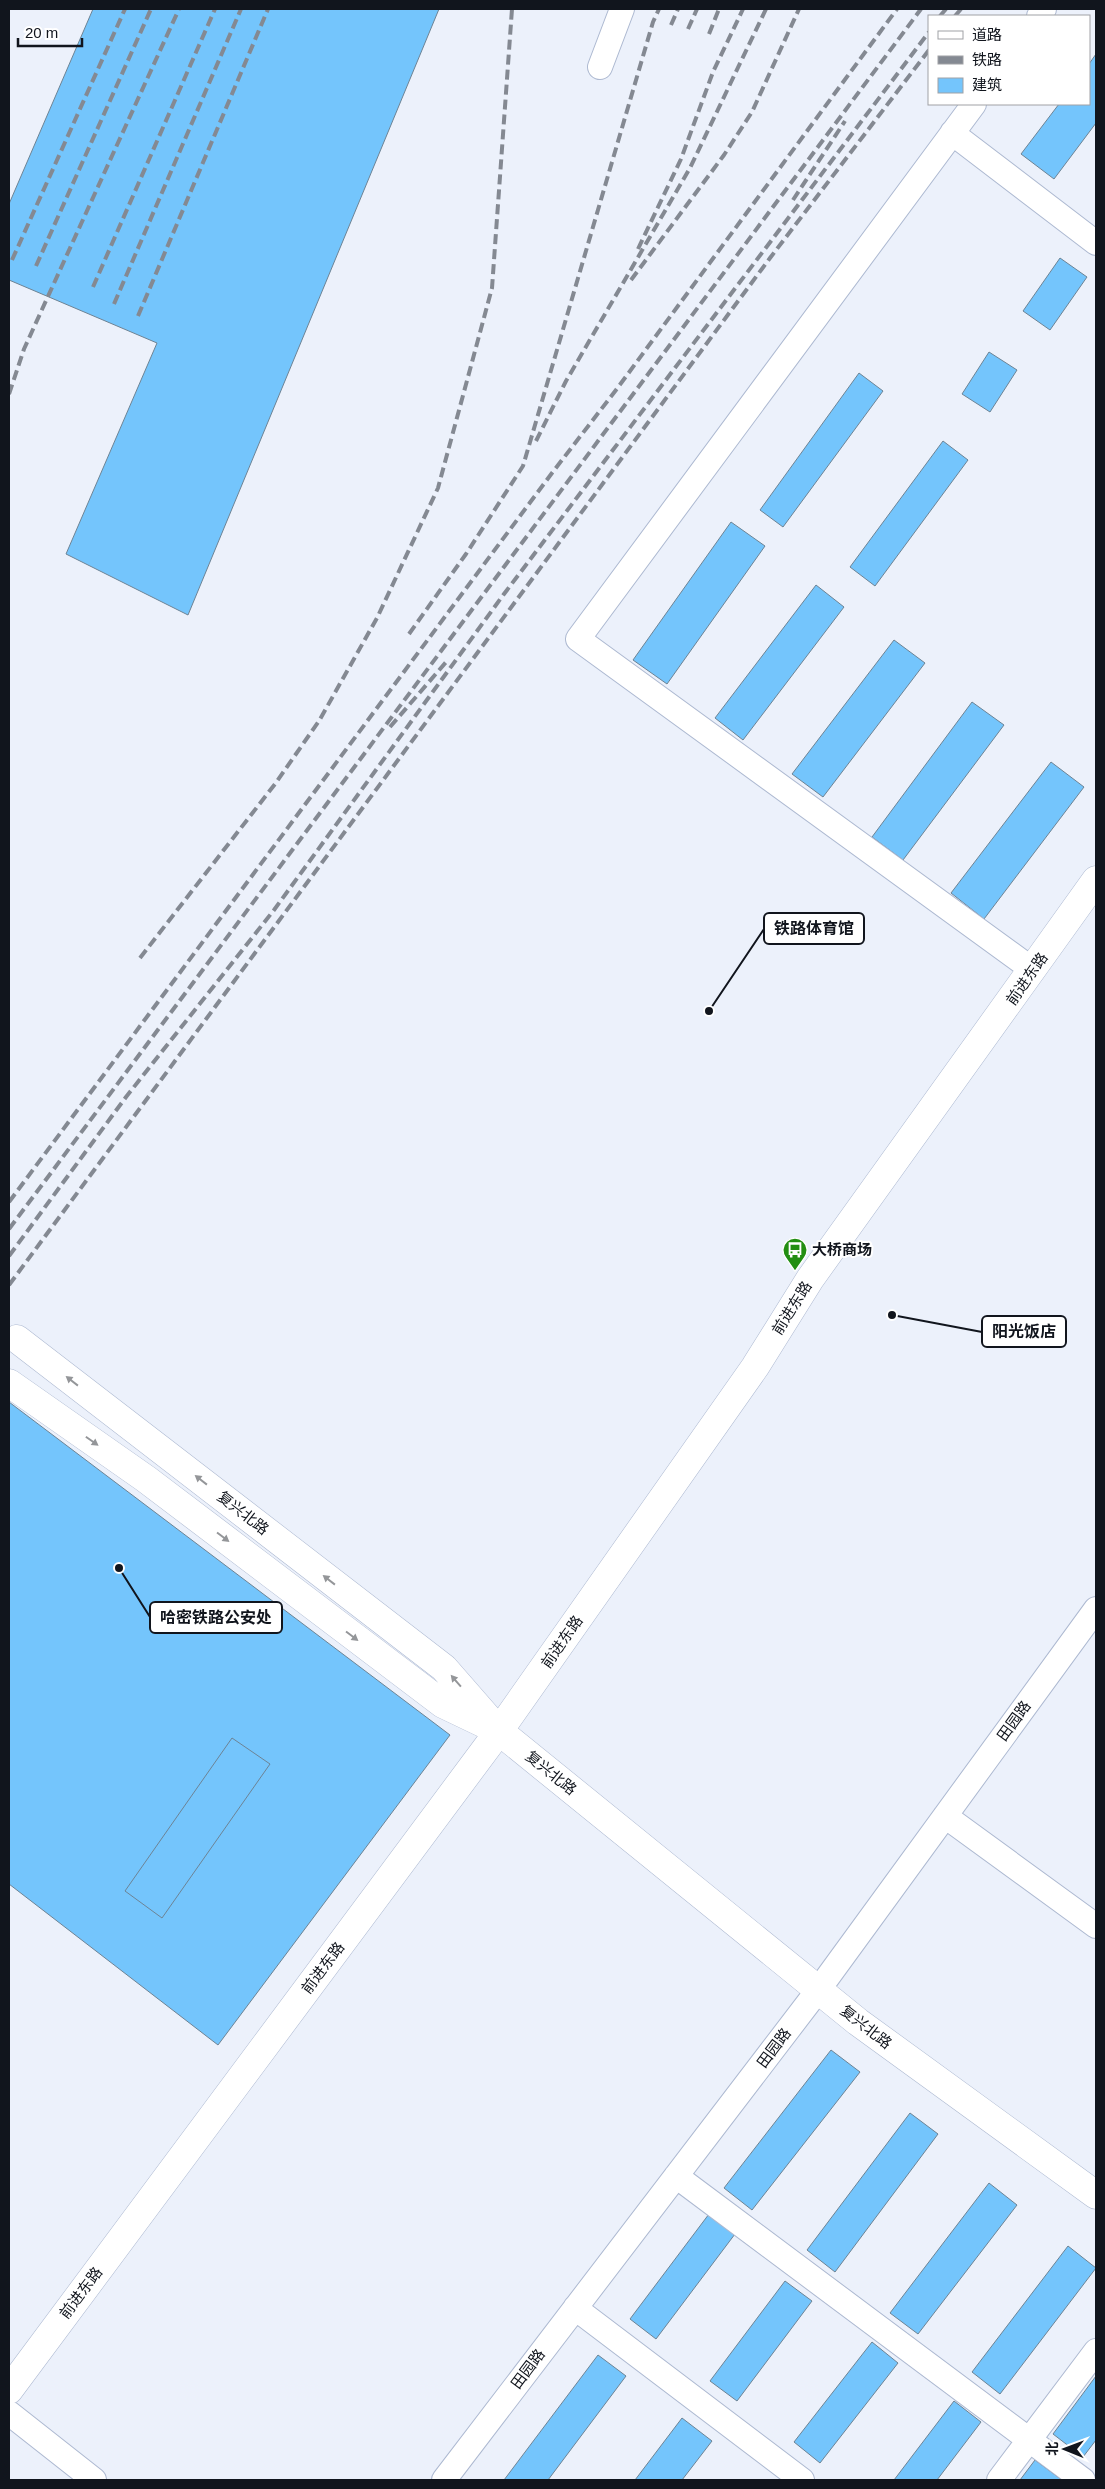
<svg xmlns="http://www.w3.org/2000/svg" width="1105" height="2489" viewBox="0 0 1105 2489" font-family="Arial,'Noto Sans SC',sans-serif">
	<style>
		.building { fill: #74c5fc; stroke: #6d8394 }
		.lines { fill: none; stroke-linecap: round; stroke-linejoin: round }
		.minor-casing { stroke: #adb9d1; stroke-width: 26 }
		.tertiary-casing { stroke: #adb9d1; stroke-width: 29 }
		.secondary-casing { stroke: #adb9d1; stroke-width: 29 }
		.minor { stroke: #fff; stroke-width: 24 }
		.tertiary { stroke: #fff; stroke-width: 28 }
		.secondary { stroke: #fff; stroke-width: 28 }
		.rail { stroke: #848992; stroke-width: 4; stroke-dasharray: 10 5; stroke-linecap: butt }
		.oneway { fill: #949699 }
		.labels { text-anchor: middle; stroke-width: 4; stroke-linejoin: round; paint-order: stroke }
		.street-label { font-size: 15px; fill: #11151d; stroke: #fff }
		.poi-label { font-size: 15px; font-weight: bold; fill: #11151d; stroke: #fff; text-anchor: start }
		.leader { fill: none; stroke: #11151d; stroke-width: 2 }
		.callout-dot { fill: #11151d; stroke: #fff; stroke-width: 2 }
		.callout { fill: #fff; stroke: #11151d; stroke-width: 2 }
		.callout-label { font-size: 16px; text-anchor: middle; font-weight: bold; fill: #11151d }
	</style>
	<rect width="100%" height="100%" fill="#ecf1fb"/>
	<!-- building -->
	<path class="building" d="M93,9H439L188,615L66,554L157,343L9,280V204Z
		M1096,54V123L1054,179L1021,154L1059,104H1089V64Z
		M1060,258L1087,277L1050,330L1023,311Z
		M989,352L1017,370L990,412L962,394Z
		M859,373L883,391L783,527L760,510Z
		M943,441L968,460L875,586L850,567Z
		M731,522L765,546L667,684L633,660Z
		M816,585L844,607L743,740L715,718Z
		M894,640L925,663L823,797L792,774Z
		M972,702L1004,725L903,860L872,837Z
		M1051,762L1084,787L984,919L951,893Z
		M9,1402L450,1735L218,2045L9,1884Z
		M232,1738L270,1764L162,1918L125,1891Z
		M831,2050L860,2072L752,2210L724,2188Z
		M910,2113L938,2134L835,2272L807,2250Z
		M989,2183L1017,2205L918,2334L890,2313Z
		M709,2214L735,2234L656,2339L630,2319Z
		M1068,2246L1096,2268L1000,2394L972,2372Z
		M785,2281L812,2301L737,2401L710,2381Z
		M872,2342L898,2363L820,2463L794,2442Z
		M598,2355L626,2376L548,2480H504Z
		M1096,2376V2440L1083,2457L1053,2434Z
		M954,2401L981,2422L937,2480H894Z
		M682,2418L712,2441L682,2480H635Z
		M1035,2460L1062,2480H1020Z"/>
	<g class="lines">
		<defs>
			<path id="minor" d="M1039,16L1044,9
				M600,67L622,9
				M974,104L578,639L1033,970
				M952,133L1096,243
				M945,1816L1096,1926
				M676,2176L1083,2480
				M575,2308L802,2480
				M9,2413L94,2480
				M444,2480L819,1989L1096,1609
				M999,2480L1096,2351"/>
			<path id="tertiary" d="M17,1339L444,1668L499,1731L858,2022L1096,2195
				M9,1383L146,1479L443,1704L489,1726"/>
			<path id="secondary" d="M9,2390L499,1731L755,1367L810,1279L1096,880"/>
		</defs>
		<!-- minor casing -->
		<use href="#minor" class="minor-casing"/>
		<!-- tertiary casing -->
		<use href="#tertiary" class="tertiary-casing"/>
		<!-- secondary casing -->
		<use href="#secondary" class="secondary-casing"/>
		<!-- minor -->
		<use href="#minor" class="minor"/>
		<!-- tertiary -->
		<use href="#tertiary" class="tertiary"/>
		<!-- secondary -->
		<use href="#secondary" class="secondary"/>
		<!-- rail -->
		<path class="rail" d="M940,16L946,9
			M955,16L961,9
			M671,25L678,9
			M688,29L697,9
			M709,34L719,9
			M793,200L845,121
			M638,249L681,159L713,72L743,9
			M12,260L125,9
			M36,266L151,9
			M631,280L724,155L752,112L799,9
			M93,287L215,9
			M114,304L241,9
			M138,316L268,9
			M9,394L24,349L179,9
			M536,441L566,381L690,168L766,9
			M409,634L466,554L523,466L653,22L659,9
			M390,727L447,661
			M140,958L275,784L319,721L377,618L438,488L492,288L512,9
			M9,1202L552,473L616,390L897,9
			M9,1229L921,9
			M9,1256L126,1097L274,910L504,594L929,32
			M9,1285L770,258L929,50"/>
	</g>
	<!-- one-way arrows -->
	<defs><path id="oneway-solid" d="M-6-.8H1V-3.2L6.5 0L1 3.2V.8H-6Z" transform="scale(1.25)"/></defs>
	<g class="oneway">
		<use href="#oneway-solid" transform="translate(72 1381) rotate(-142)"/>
		<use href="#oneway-solid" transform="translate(92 1441) rotate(35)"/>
		<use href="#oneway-solid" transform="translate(201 1480) rotate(-142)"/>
		<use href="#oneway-solid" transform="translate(223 1537) rotate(37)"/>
		<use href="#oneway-solid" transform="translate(329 1580) rotate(-142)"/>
		<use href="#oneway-solid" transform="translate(352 1636) rotate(37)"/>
		<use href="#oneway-solid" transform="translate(456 1681) rotate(-131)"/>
	</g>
	<!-- icons -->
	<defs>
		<symbol id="bus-pin" viewBox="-11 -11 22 30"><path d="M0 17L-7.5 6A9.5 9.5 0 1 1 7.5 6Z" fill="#228e12" stroke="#fff"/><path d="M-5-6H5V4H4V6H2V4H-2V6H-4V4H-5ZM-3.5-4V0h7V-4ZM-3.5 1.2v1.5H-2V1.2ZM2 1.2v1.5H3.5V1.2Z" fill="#fff"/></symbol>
	</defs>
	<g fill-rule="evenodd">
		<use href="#bus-pin" x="781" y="1236" width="28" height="38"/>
	</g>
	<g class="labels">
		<!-- street labels -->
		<g class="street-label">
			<text transform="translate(1027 979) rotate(-55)" y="5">前进东路</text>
			<text transform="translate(792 1308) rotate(-58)" y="5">前进东路</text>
			<text transform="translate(243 1513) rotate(38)" y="5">复兴北路</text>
			<text transform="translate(562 1642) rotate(-55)" y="5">前进东路</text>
			<text transform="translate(1014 1721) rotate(-54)" y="5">田园路</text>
			<text transform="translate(551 1773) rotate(39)" y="5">复兴北路</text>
			<text transform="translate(323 1968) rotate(-53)" y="5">前进东路</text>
			<text transform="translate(866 2027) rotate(38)" y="5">复兴北路</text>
			<text transform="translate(774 2048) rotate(-53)" y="5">田园路</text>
			<text transform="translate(81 2293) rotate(-53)" y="5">前进东路</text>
			<text transform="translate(528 2369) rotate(-53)" y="5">田园路</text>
		</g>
		<!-- poi labels -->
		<g class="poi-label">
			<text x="812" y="1255">大桥商场</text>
		</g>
	</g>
	<!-- callouts -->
	<path class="leader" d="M709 1011L764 929M892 1315L982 1332M119 1568L150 1617"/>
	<g class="callout-dot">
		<circle cx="709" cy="1011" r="5"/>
		<circle cx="892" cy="1315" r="5"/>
		<circle cx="119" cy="1568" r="5"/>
	</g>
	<g class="callout">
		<rect x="764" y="913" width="100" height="31" rx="5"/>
		<rect x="982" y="1316" width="84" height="31" rx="5"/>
		<rect x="150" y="1602" width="132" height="31" rx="5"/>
	</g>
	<g class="callout-label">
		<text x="814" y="934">铁路体育馆</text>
		<text x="1024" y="1337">阳光饭店</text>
		<text x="216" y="1623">哈密铁路公安处</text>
	</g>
	<!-- border -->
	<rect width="1105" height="2489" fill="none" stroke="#11151d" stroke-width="20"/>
	<!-- legend -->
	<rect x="928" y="15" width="162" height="90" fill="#ffffff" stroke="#a0a1a5"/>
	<rect x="938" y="31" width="25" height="8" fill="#ffffff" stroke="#a0a1a5"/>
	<text x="972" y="40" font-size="15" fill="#11151d">道路</text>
	<rect x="938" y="56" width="25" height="8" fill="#848992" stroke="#a0a1a5"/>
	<text x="972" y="65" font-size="15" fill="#11151d">铁路</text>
	<rect x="938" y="78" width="25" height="15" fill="#74c5fc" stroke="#a0a1a5"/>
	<text x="972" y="90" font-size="15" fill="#11151d">建筑</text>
	<!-- north arrow -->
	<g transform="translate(1065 2449) rotate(271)" stroke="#ffffff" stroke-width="4" paint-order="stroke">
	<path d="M0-4L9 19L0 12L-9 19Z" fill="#11151d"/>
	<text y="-8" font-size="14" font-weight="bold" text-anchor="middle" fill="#11151d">北</text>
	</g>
	<!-- scale -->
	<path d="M18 38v8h64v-8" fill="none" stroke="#11151d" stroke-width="2.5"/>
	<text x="25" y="38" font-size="15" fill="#11151d" stroke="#ffffff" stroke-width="4" paint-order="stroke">20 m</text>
</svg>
